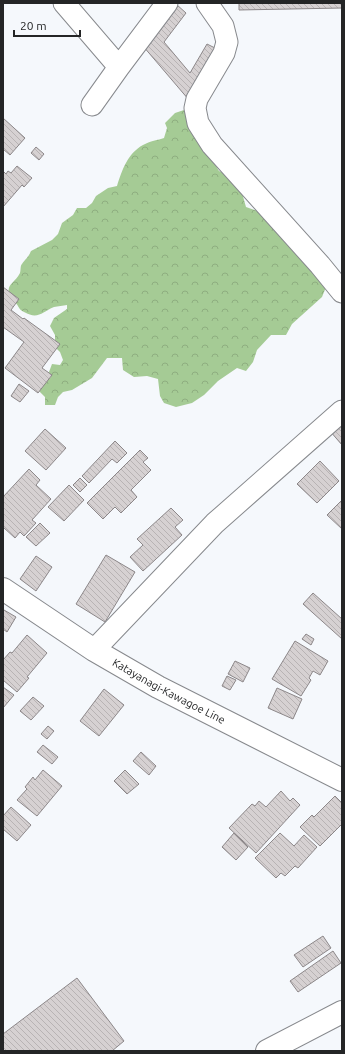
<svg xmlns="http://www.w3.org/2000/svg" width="345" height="1054" viewBox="0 0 345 1054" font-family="Ubuntu,sans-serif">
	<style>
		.forest { fill: url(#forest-crowns) }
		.building { fill: url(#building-back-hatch); stroke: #8c8789 }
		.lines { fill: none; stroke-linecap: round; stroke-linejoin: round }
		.minor-casing { stroke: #87898d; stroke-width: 23 }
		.secondary-casing { stroke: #87898d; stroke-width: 24 }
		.minor { stroke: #fff; stroke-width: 21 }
		.secondary { stroke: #fff; stroke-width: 22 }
		.labels { text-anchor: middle; stroke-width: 3; stroke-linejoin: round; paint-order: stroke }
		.street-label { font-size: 11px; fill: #242526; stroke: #f5f8fc }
	</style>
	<defs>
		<pattern id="forest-crowns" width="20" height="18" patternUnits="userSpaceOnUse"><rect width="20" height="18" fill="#a5cb95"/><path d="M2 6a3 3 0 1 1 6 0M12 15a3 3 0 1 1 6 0" fill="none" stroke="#8eae80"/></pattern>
		<pattern id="building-back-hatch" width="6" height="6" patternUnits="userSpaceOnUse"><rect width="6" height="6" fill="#d6d1d2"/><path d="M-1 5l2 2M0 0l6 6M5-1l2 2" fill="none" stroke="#b8b3b4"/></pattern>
	</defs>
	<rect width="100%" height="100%" fill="#f5f8fc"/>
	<!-- forest -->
	<path class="forest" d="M184,110L192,113L213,161L219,171L228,175L240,186L246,207L260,212L326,287L322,297L292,324L286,335H271L257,350L253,362L246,371L237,368L218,381L204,395L192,403L176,407L164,403L160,396L158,379L147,376L134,377L123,370L122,358H107L92,378L72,390L63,392L58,397L55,405H45V397L38,390L45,381L51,377L49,372L52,364L60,365L63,360L60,352L55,347V335L50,326L54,318L67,309V305C63,306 58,306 54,307C42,312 38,320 24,312C17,309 20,304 11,300C4,283 14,285 20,273C21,270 20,266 22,264C26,258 28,258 31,251L52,240L58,234L62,223L73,215L77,208H86L92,203L96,196L108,188L117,186C122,170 128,153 143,145C150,141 158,140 164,138L167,128L165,123L175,113Z"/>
	<!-- building -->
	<path class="building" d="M239,3H342V8L239,10Z
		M176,4L186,13L164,42L190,73L207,44L219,50L189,100L143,46Z
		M3,118L25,138L10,155L3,149Z
		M36,147L44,154L39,160L31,153Z
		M17,166L32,178L24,187L22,185L3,207V171L6,174L8,171L11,173Z
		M3,287L19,299L11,310L23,319L24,318L60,344L42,368L52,375L38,393L5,368L24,342L3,327Z
		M19,384L29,391L20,402L11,396Z
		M342,420V445L330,431Z
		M45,429L66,448L46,470L25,451Z
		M115,441L127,453L117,463L112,459L89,483L82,476Z
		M140,450L148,458L143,462L151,470L131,490L137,497L121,513L115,507L103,519L87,503Z
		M320,461L339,481L317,503L297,484Z
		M29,469L40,480L36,485L51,499L32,520L36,523L24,536L20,532L15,538L3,527V497Z
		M80,478L87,485L80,492L73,485Z
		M69,485L84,500L64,521L48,507Z
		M342,500V529L327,515Z
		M171,508L183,520L175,527L182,535L143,571L130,557L143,545L137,539Z
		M40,523L50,533L36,546L26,537Z
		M106,555L135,572L105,622L76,604Z
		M36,556L52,567L36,591L20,579Z
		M313,593L342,619V639L303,604Z
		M4,610L16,617L7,632L3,629V612Z
		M306,634L314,639L311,645L302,639Z
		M27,635L47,653L27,677L29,678L17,692L3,680V660L10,652L12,653Z
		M295,641L328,661L320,675L313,671L309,678L311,680L301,696L272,679Z
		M235,661L250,668L243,682L228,674Z
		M227,676L236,680L230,690L222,686Z
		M3,687L14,695L3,708Z
		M277,688L302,699L293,719L268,708Z
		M104,689L124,705L99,736L80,721Z
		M33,697L44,706L31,720L20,711Z
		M48,726L54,731L47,739L41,734Z
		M43,745L58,757L52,764L37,752Z
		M141,752L156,766L149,775L133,761Z
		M43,770L62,786L37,816L17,800L27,789L25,787L33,777L35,780Z
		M125,770L139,784L127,794L114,781Z
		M281,791L290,801L293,798L300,805L256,853L229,828L252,804L255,806L259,801L266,807Z
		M335,796L342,803V824L320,846L300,827L312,815L314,817Z
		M11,807L31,825L17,841L3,829V816Z
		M234,833L248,847L236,860L222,847Z
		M280,833L294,846L304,835L317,847L298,868L295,866L285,876L281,873L276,878L255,858Z
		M323,936L331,948L303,967L294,955Z
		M333,951L341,963L298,992L290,981Z
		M77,978L124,1041L112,1051H3V1034Z"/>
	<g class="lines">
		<defs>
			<path id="minor" d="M64,3L119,67
				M207,3L223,26L227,42L224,53L197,99L195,108L198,123L212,145L320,265L342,292
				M92,105L119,67L167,3
				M94,650L215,523L342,411"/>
			<g id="secondary">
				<path id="s1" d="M3,589L94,650L158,687L342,780"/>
				<path d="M267,1051L342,1012"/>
			</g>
		</defs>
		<!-- minor casing -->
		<use href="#minor" class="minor-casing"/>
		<!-- secondary casing -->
		<use href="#secondary" class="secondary-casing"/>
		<!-- minor -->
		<use href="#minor" class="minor"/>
		<!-- secondary -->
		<use href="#secondary" class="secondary"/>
	</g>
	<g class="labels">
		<!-- street labels -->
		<g class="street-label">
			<text dy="4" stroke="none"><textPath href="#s1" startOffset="195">Katayanagi-Kawagoe Line</textPath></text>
		</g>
	</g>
	<!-- border -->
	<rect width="345" height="1054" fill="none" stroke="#242526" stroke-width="8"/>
	<!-- scale -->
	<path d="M14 30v6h66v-6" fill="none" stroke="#242526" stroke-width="2"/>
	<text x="20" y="30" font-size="12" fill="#242526" stroke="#f5f8fc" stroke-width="3" paint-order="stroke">20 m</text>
</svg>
